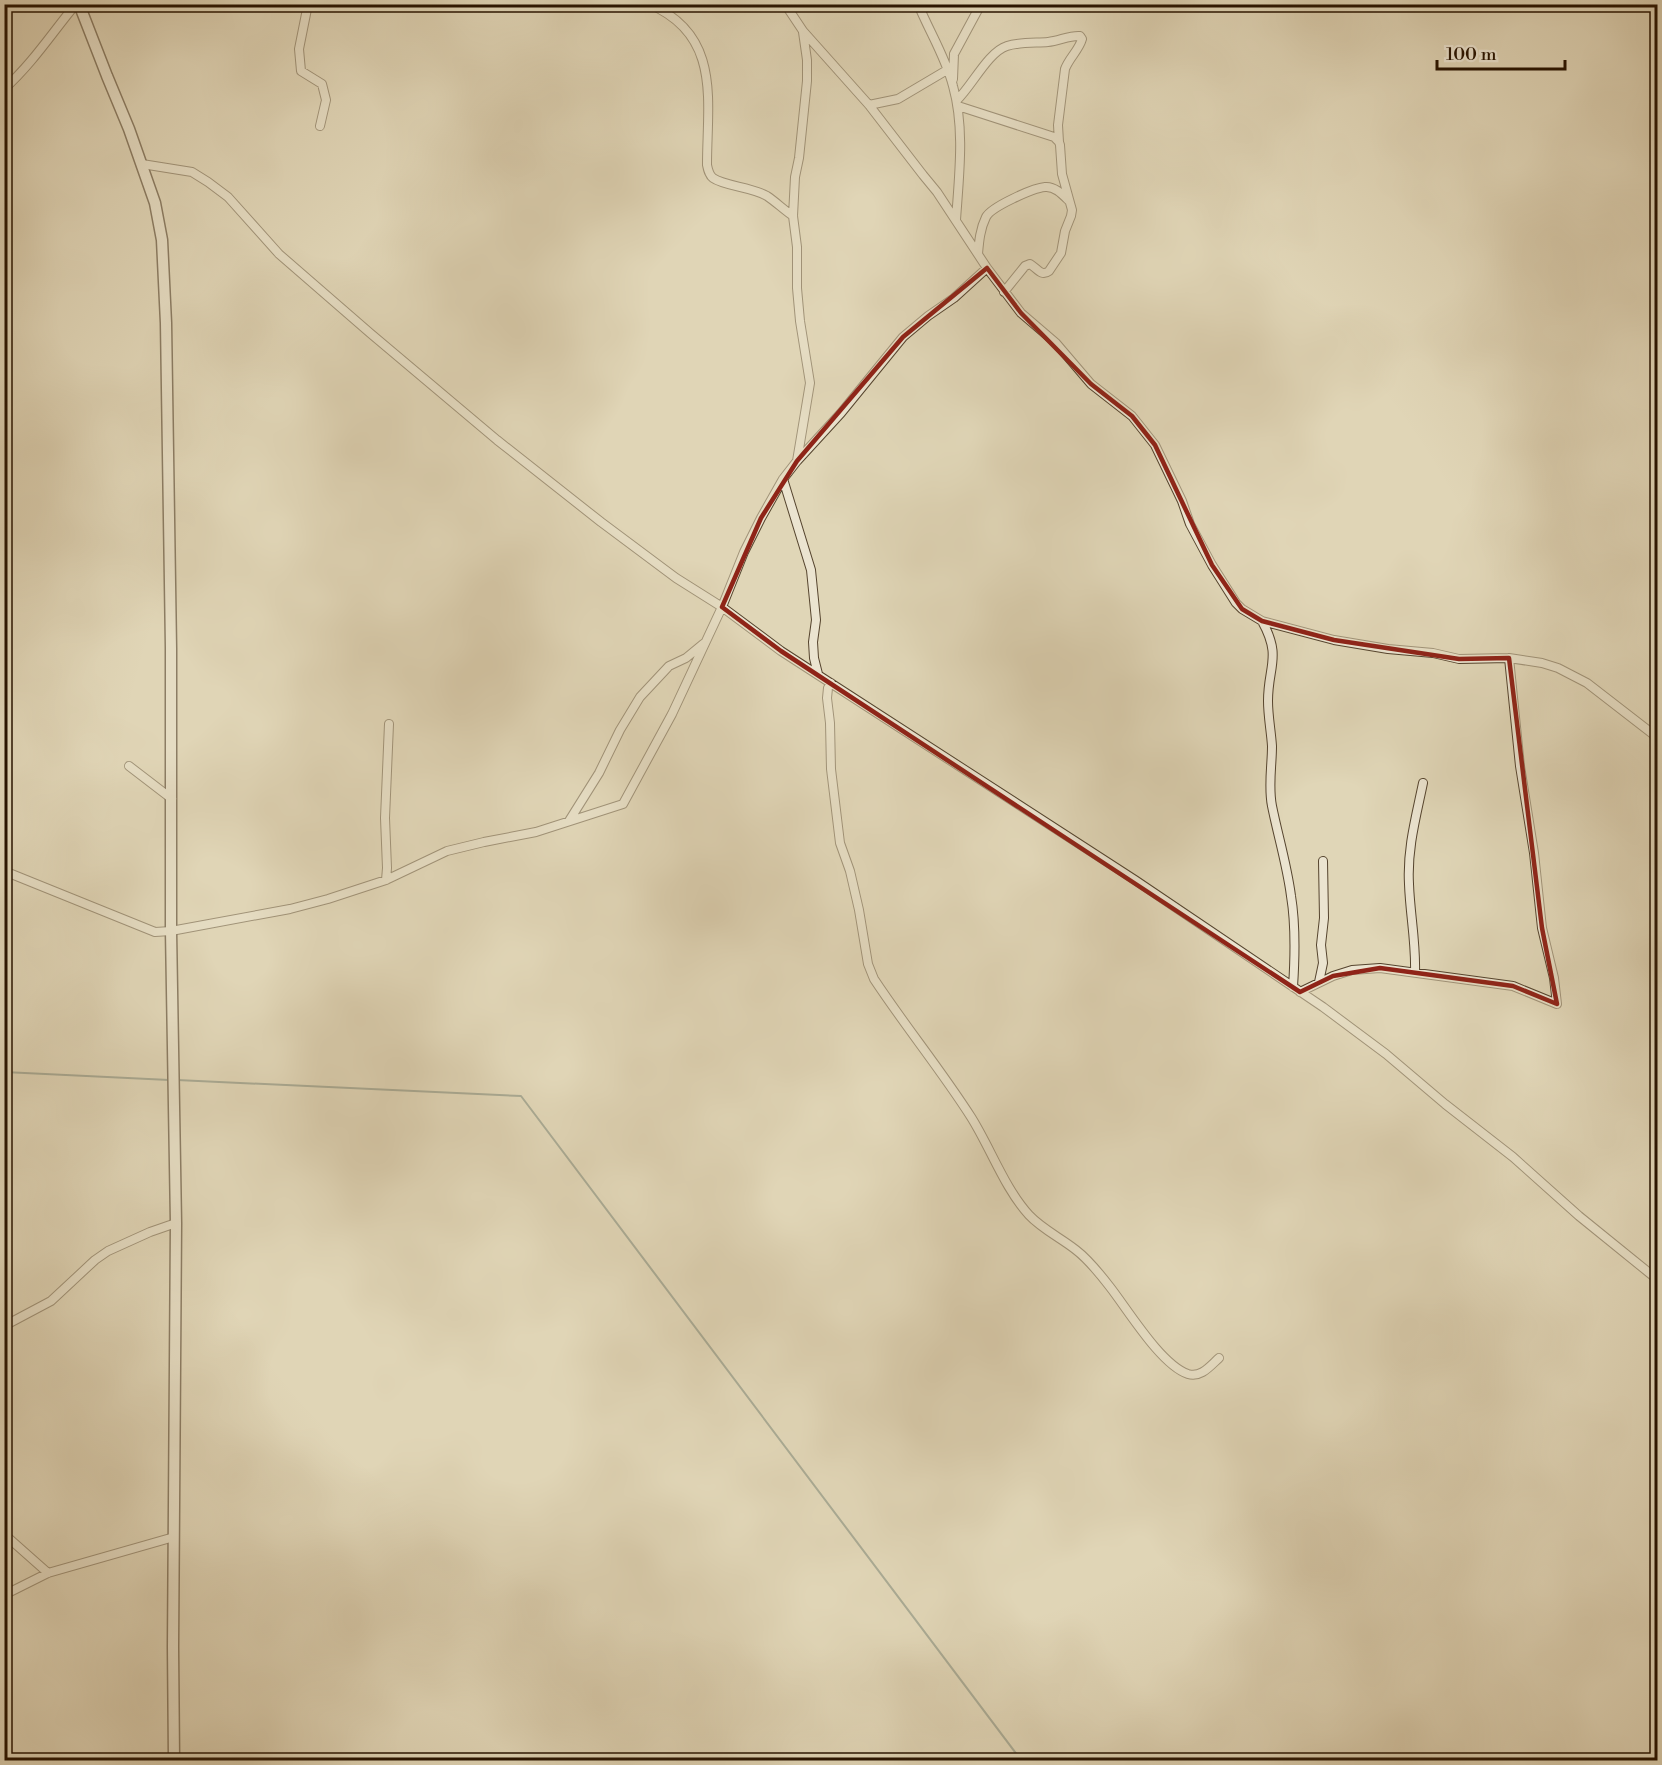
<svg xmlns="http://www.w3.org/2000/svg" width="1662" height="1765" viewBox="0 0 1662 1765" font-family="'Libre Bodoni',serif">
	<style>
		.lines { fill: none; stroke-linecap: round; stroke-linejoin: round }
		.stream { stroke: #68776a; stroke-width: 2 }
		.street-casing { stroke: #55442e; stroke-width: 10 }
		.secondary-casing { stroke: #271300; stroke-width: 13 }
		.street { stroke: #ebe4d0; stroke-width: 8 }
		.secondary { stroke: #ebe4d0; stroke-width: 10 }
		.marked { fill: none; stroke: #8f2418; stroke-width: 4.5; stroke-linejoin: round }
	</style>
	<rect width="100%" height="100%" fill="#e0d6b7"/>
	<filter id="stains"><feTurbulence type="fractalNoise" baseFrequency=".00333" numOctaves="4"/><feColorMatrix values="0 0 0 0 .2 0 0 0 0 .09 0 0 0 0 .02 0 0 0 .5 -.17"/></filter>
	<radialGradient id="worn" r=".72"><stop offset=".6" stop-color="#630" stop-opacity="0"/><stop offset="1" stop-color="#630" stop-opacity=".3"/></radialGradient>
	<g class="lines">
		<!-- stream -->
		<path class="stream" d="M4,1072L169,1080
			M177,1080L521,1096L1021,1760"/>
		<defs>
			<path id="street" d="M308,4L299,49L301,71L322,84L326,100L320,126
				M649,4C722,35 707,101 707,165C708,170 709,175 713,178C724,186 752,187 767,196C776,202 784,210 793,216
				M785,4L803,31L869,105L923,175L937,192L987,268L1021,313L1056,343L1091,384L1132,416L1155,445L1182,501L1190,524L1212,565L1236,603L1242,609L1262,621L1334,640L1388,649L1433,653L1459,659L1509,658L1542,663L1558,668L1587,683L1658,738
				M918,4C929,31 946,58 953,86C965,129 959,175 956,220
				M953,79L954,54L981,4
				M4,89C32,64 52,33 76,4
				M957,100C972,86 988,52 1007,46C1020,42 1035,43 1048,42C1059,41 1070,35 1080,36L1082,39C1079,50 1069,58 1065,69L1058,125L1059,142
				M869,105L898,99L947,70
				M958,106L1054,137L1059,142L1060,145L1062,174L1072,210L1071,216L1065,231L1061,253L1049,271C1041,277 1037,268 1030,264L1025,266L1004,292
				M142,164L192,172L208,182L228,197L279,254L370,333L497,440L601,522L676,578L722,607L781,651L1135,880L1323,1007L1386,1054L1445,1104L1513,1157L1579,1216L1658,1280
				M978,254C979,242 980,229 986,217C991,207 1033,188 1045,187C1055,186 1063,195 1069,201
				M797,461L810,383L800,321L797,288V247L793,216L795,177L799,158L807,81V60L803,32
				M783,479L811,570L816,620L813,642L814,658L818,674
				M1262,621C1282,657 1268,666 1268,701C1268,716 1271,731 1272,746C1272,766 1268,786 1272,806C1278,836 1287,865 1291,896C1296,926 1295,957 1293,987
				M831,683L828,688L827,698L830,723L831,769L840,843L850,871L859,910L868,964L874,979C905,1026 941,1070 971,1117C990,1147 1005,1189 1029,1215C1042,1229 1061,1238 1076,1250C1089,1260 1100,1274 1110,1287C1128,1310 1161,1365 1188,1374C1201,1378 1210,1366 1219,1358
				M129,766L172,799
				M569,821L599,773L620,730L640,697L669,666L686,658L703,644
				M4,871L155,932L171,931L290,909L328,899L386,880L447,851L484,842L536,832L623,804L672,714L722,607L744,552L761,518L783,479L797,461L841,413L903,337L928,316L954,298L987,268
				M386,880L387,868L385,818L389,724
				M1415,972C1416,942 1410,914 1409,884C1407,849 1416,817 1423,783
				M1319,982L1323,963L1321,945L1324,918L1323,861
				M1300,992L1333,976L1352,970L1380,968L1513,986L1557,1004L1554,978L1542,928L1534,853L1520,766L1509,658
				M4,1326L51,1301L95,1260L108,1251L150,1232L176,1223
				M4,1534L48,1573
				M4,1595L48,1573L174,1537"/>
			<path id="secondary" d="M79,4L107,76L129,129L155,203L162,240L166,323L171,648V931L176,1223L173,1647L174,1760"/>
		</defs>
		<!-- street casing -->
		<use href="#street" class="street-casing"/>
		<!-- secondary casing -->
		<use href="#secondary" class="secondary-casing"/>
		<!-- street -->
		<use href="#street" class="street"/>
		<!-- secondary -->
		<use href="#secondary" class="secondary"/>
	</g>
	<!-- marked area -->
	<path d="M0 0H1662V1765H0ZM987,268L1021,313L1091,384L1132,416L1155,445L1212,565L1242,609L1262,621L1334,640L1459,659L1509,658L1542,928L1557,1004L1513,986L1380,968L1333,976L1300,992L781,651L722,607L761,518L797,461L903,337Z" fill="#e0d6b7" fill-opacity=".55" fill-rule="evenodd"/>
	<path class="marked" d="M987,268L1021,313L1091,384L1132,416L1155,445L1212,565L1242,609L1262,621L1334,640L1459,659L1509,658L1542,928L1557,1004L1513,986L1380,968L1333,976L1300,992L781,651L722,607L761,518L797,461L903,337Z"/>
	<!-- margin -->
	<rect width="1662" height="1765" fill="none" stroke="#e0d6b7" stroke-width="24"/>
	<rect x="6" y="6" width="1650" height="1753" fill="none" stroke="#271300" stroke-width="3"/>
	<rect x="12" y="12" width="1638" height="1741" fill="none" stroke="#271300" stroke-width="1.5"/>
	<!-- scale -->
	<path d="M1437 60v9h128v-9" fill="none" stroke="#271300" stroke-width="3"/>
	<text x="1446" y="60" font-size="18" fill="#271300" stroke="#ebe4d0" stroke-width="4.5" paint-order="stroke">100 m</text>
	<rect width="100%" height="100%" filter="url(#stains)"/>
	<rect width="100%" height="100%" fill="url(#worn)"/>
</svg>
